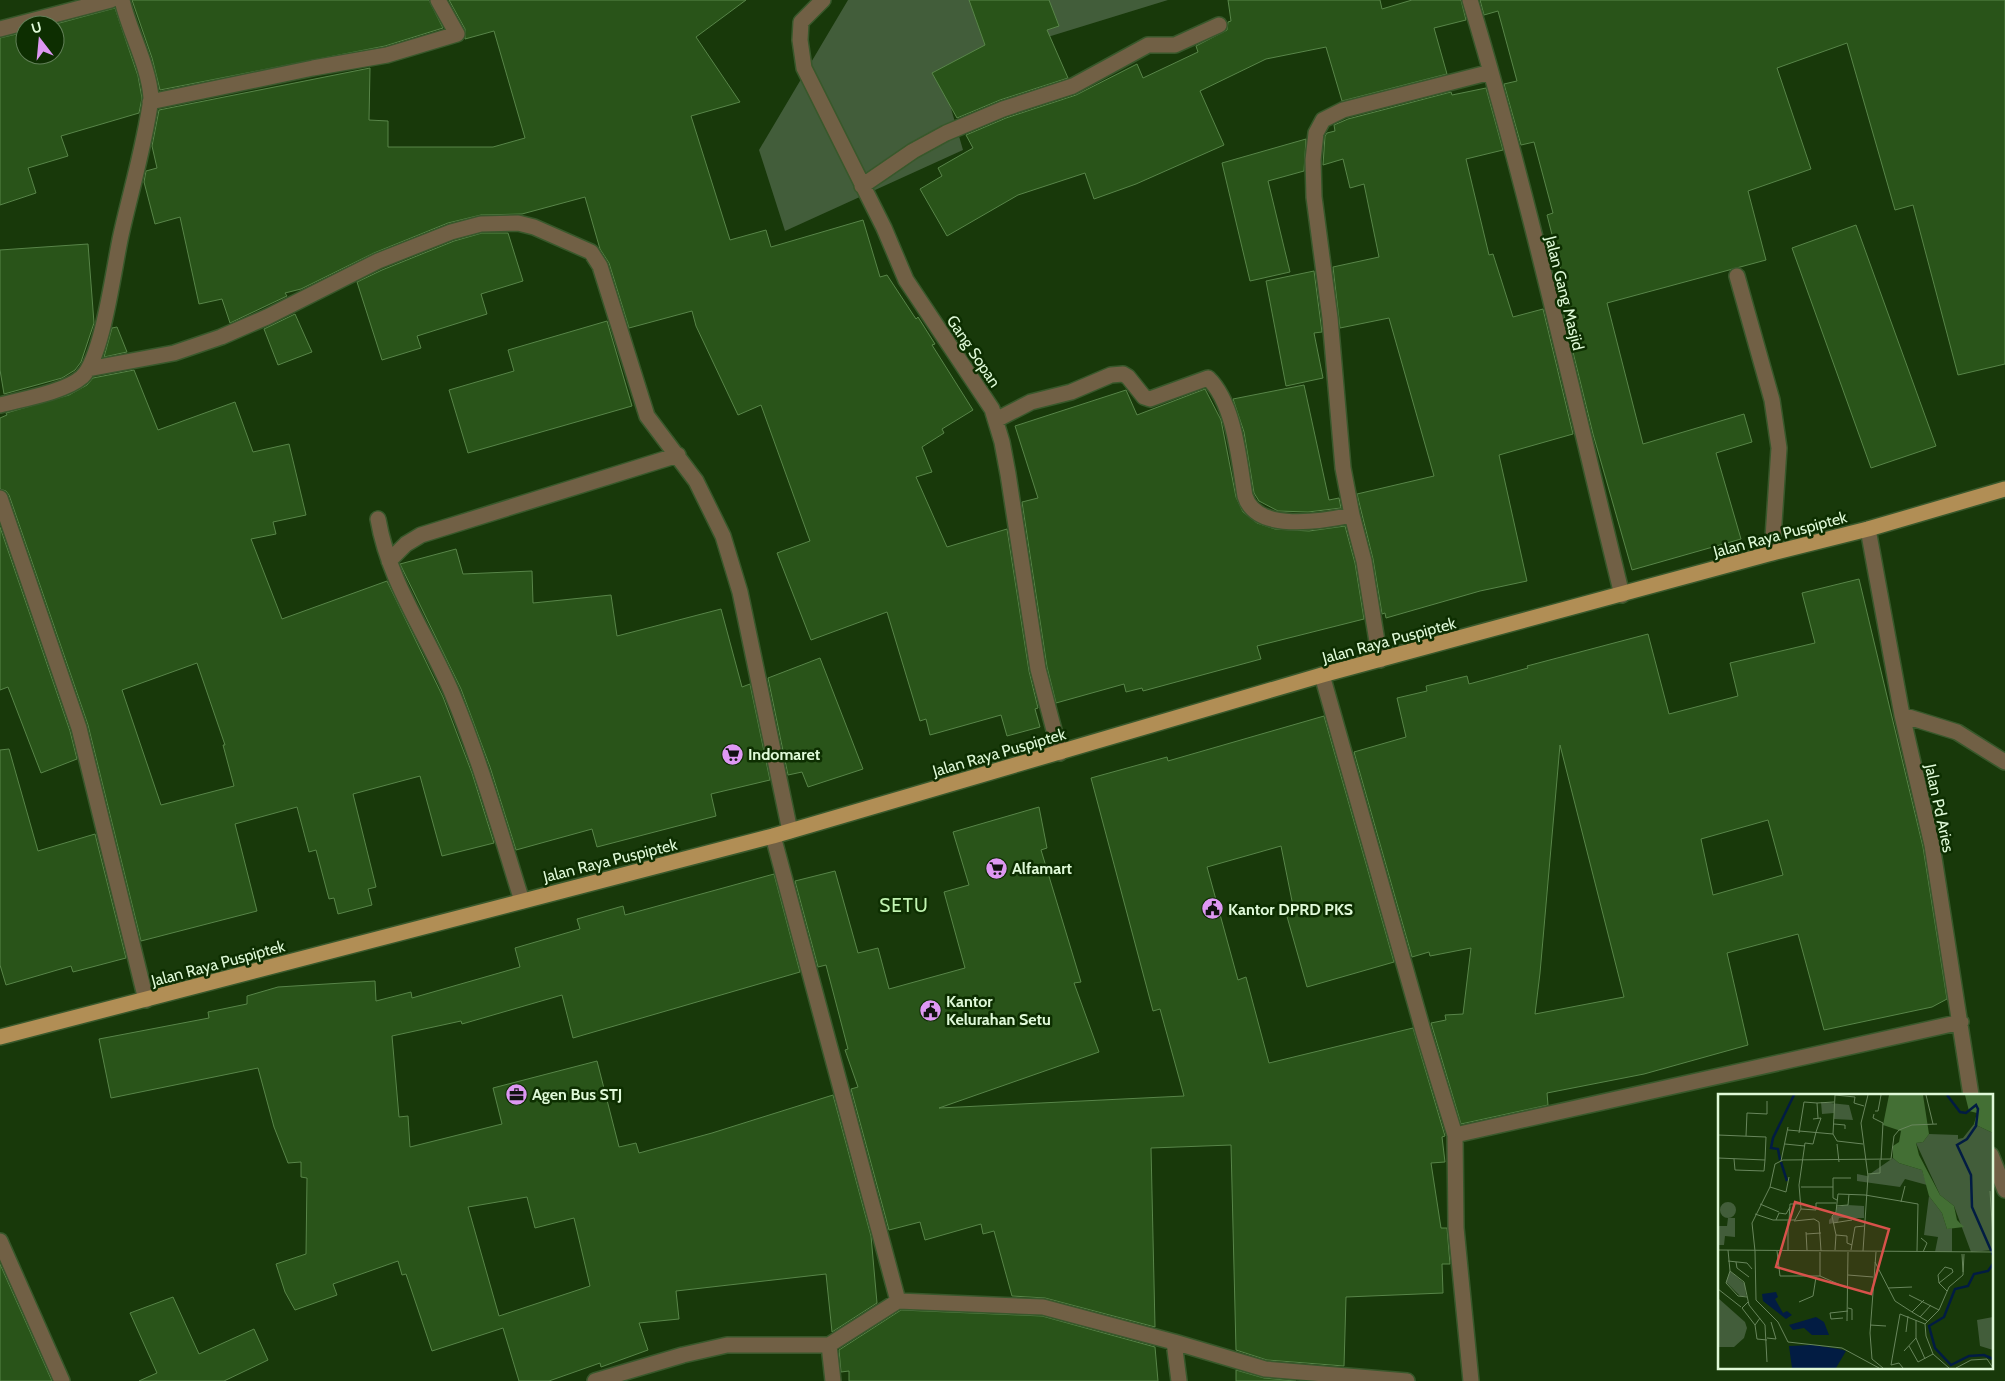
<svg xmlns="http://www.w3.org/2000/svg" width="2005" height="1381" viewBox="0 0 2005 1381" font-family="Cabin,sans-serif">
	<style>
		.green { fill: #425d3a }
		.building { fill: #295419; stroke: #588549; fill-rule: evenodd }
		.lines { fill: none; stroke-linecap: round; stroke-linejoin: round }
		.minor-casing { stroke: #38582b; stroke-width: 18 }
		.major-casing { stroke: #38582b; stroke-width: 18 }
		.minor { stroke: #716045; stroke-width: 15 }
		.major { stroke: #b18e55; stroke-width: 15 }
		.labels { text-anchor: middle; stroke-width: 5; stroke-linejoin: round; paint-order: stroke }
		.street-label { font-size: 16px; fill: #dff9d8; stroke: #0d2e01 }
		.poi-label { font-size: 16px; font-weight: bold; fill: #dff9d8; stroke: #0d2e01; text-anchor: start }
		.quarter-label { font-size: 19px; letter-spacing: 1px; fill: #c2f5b2; stroke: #0d2e01 }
		.inset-river { fill: none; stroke: #021c43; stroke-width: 2.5 }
		.inset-road { fill: none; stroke: #68865c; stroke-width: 1 }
		.view { fill: #d8524b; fill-opacity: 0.15; stroke: #d8524b; stroke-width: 2.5 }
		.inset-edge { fill: none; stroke: #dff9d8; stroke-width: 2.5 }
	</style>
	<rect width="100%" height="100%" fill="#18390a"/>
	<!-- green -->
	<path class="green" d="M848,0H1168L940,70L963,150L785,231L759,150Z"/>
	<!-- building -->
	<path class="building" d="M132,0H429L443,28L385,46L160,90L152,58Z
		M449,0H746L696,37L740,102L691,116L730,240L766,230L771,247L863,220L880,277L887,275L916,319L918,317L935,344L932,345L973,410L942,429L944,433L922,447L932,472L916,477L947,547L1007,529L1029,671L1038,708L1035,709L1040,727L1007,736L1001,715L930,735L926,719L920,721L887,612L811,640L777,553L810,541L761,405L738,415L696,326L692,311L629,328L609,263L600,249L585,197L522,214L481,215L448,223L374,253L301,289L285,293L287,296L230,323L222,299L199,304L180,217L155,224L144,182L146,171L157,168L152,146L159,110L370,68L369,120L388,121V147H493L525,138L494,31L465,39V29Z
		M969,0H1049L1059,26L1047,30L1068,78L1000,100L957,118L932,73L985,45Z
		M1228,0H1380L1382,9L1412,0H1461L1466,20L1434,28L1447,74L1342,101L1326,47L1266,59L1200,91L1224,145L1136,184L1094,199L1085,173L1018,195L947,236L920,189L942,176L938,168L973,148L966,135L1006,118L1076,95L1137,64L1143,78L1198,52L1196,46L1227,30L1228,22L1231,21Z
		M1480,0H2005V364L1958,375L1913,205L1895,210L1847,43L1777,68L1811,169L1748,191L1766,260L1607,303L1643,444L1744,414L1752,442L1716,453L1741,539L1632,570L1593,434L1561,303L1569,301L1547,215L1553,213L1534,142L1521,145L1504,84L1517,81L1498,11L1484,15Z
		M115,8L138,76L142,98L139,113L61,136L68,156L28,168L36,193L0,205V38L25,32V55H55V25H52Z
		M1486,88L1503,150L1466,159L1489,255L1493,254L1513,317L1543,309L1573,434L1499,455L1527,581L1480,591L1386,618L1385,613L1382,614L1373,559L1357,494L1434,476L1389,318L1340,328L1333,267L1379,257L1364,184L1350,188L1343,159L1323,165L1325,136L1327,133L1335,131L1334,125L1348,119L1451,92L1452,95Z
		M1306,139L1304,171L1268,181L1290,272L1250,281L1222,163Z
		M1856,225L1936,446L1871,468L1792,248Z
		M482,233H508L523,281L481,294L487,314L417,336L421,348L382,360L357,282L382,270L454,241Z
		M88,244L94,323L81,362L75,370L62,378L4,394L0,370V250Z
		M1314,271L1322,332L1314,333L1323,378L1286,386L1266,281Z
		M295,314L312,352L278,365L264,329Z
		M607,321L632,406L468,453L449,390L514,371L508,350Z
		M117,327L127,352L104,357L112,328Z
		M134,370L158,430L235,402L253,452L289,444L306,515L273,522L276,534L251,539L282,619L387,581L443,697L472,773L494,843L442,856L420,776L353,794L376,887L368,889L372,905L338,914L334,898L329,899L316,850L309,852L297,807L235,824L257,911L141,941L88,725L9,495L6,491L0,489V418L7,415L6,413L69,395L87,385L93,378ZM197,663L225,745H223L234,786L161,805L122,690Z
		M1304,385L1329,500L1339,498L1341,508L1308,512L1278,511L1259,501L1254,493L1244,432L1233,399Z
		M1205,389L1221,420L1236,497L1243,512L1257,523L1275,529L1309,531L1345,526L1355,563L1364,619L1257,646L1261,659L1143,691L1142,688L1126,692L1124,684L1056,703L1047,667L1022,502L1038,498L1015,426L1126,390L1137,415Z
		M0,527L70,731L77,759L41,773L8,687L0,690Z
		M456,549L463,574L532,571L533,603L611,595L617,636L721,609L742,687L750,684L770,780L711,794L716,816L597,847L592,829L516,850L490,767L461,689L400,564Z
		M1859,579L1923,847L1947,999L1932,1007L1824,1030L1798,934L1727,953L1748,1045L1644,1074L1547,1093L1548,1105L1461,1124L1431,1023L1446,1020L1445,1015L1463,1014L1471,948L1430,956L1429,952L1412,957L1354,752L1406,737L1397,698L1427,691L1426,686L1467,676L1469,684L1528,668L1527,666L1648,634L1669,714L1738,696L1730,663L1815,643L1802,593ZM1560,745L1624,997L1535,1014L1540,973ZM1768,820L1783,875L1713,895L1701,839Z
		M820,658L863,769L808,787L802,772L788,775L768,678Z
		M1324,716L1394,962L1307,987L1286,913L1294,911L1281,846L1207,867L1238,980L1246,977L1269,1063L1413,1028L1445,1136L1442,1137L1445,1162L1431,1163L1441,1228H1447L1450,1264H1442L1443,1293L1346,1297L1344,1366L1267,1360L1236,1350L1231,1145L1151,1148L1155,1327L1045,1298L1012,1296L994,1231L983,1234L981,1224L925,1240L920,1222L889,1230L851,1089L858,1087L845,1050L848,1049L826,965L818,967L795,881L835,871L858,953L878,948L889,989L965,968L944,892L969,885L953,832L1039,807L1047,848L1041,850L1081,982L1074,983L1099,1052L939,1108L1184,1096L1160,1009L1153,1011L1091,778L1167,757L1168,761Z
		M9,749L38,851L95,834L126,958L73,972L71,966L6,985L0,965V750Z
		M774,874L800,972L573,1038L562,995L462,1024L461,1021L392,1036L399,1117L408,1116L410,1147L502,1124L493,1088L597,1061L619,1147L636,1143L639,1153L712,1133L833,1095L871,1236L877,1303L832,1332L826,1274L676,1291L679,1319L639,1323L648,1350L601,1367L600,1363L549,1381H519L503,1328L432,1351L406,1274L402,1275L398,1261L333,1284L337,1295L295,1310L285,1292L276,1264L306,1254L307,1178L301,1177V1162L288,1163L274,1127L258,1068L111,1098L99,1039L209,1018L208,1012L247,1004V996L278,987L375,981L376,1001L411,992L412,998L520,967L515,948L580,929L577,919L623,906L625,915ZM527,1197L535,1228L574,1218L590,1286L499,1316L468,1207Z
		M0,1264L52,1381H0Z
		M173,1297L199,1354L254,1329L268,1360L224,1381H139L157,1373L130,1313Z
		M901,1310L1042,1316L1155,1347L1158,1381H849V1371L841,1372L839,1350Z
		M1236,1370L1264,1378L1296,1381H1236Z"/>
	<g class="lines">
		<defs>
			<path id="minor" d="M823,0L801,22L800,40L804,68L884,228L906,280L992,409L1002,442L1008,474L1038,669L1060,753
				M1470,0C1529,196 1573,396 1622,595
				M0,29L111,0
				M150,102L313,68L387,55L457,34L438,0
				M862,186L913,151L946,133L1003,109L1073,86L1148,45H1175L1219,25
				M1737,276L1772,400L1779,448L1772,553
				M88,369L174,353L221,337L267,317L378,261L451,232L481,224L518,223L534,227L591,252L600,266L647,416L696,481L723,536L740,592L790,831
				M0,405C23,399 65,392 82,377C103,357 114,266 121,235C131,190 145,144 151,98C149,66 129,31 122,0
				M996,420L1031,402L1071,392L1111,375L1123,374L1128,377L1144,397L1150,399L1208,378C1235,404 1239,461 1245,496C1256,533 1324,521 1352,515
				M0,498L79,728L146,1000
				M378,519C389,583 427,634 452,693C480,760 500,831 522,901
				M1868,529L1902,715L1932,845L1971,1095
				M389,561L406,544L421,535L678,455
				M1380,660L1364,561L1352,515L1343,468L1330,318L1314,197L1313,160L1316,133L1323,120L1343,110L1491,72
				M1322,675L1424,1034L1455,1135L1456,1228L1471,1381
				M1902,715L1957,732L2005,762
				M773,836L898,1301
				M1455,1135L1961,1022
				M1991,1155L2005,1190
				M0,1241L62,1381
				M1174,1342L1179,1381
				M829,1345L833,1381
				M595,1381L683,1355L727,1345H829L898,1301L1043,1307L1174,1342L1265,1369L1407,1381"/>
			<path id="major" d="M0,1037L773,836L1322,675L1772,553L1868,529L2005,489"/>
		</defs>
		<!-- minor casing -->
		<use href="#minor" class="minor-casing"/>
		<!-- major casing -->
		<use href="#major" class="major-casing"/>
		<!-- minor -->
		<use href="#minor" class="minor"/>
		<!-- major -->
		<use href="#major" class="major"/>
	</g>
	<!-- icons -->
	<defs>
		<symbol id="supermarket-disc" viewBox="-11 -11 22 22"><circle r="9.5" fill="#de98f3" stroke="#0d2e01"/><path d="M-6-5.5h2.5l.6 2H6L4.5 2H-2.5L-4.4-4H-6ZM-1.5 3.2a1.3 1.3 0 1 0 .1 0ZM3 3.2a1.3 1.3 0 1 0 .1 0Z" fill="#111"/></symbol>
		<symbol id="civic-disc" viewBox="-11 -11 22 22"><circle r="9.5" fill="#de98f3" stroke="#0d2e01"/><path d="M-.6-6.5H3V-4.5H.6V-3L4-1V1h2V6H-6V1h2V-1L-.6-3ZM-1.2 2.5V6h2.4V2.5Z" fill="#111"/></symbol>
		<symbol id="office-disc" viewBox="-11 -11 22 22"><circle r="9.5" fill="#de98f3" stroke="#0d2e01"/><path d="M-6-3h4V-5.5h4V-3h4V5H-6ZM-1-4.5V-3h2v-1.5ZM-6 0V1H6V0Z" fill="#111"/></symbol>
	</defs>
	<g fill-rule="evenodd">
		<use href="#supermarket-disc" x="720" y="742" width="25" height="25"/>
		<use href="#supermarket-disc" x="984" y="856" width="25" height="25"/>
		<use href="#civic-disc" x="1200" y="896" width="25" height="25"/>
		<use href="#civic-disc" x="918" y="998" width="25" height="25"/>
		<use href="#office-disc" x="504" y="1082" width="25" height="25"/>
	</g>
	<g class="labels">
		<!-- street labels -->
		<g class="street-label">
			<text transform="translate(1565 293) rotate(76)" y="6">Jalan Gang Masjid</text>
			<text transform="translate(974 351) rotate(56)" y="6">Gang Sopan</text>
			<text transform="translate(1780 534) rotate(-15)" y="6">Jalan Raya Puspiptek</text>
			<text transform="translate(1389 640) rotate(-15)" y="6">Jalan Raya Puspiptek</text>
			<text transform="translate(999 752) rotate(-16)" y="6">Jalan Raya Puspiptek</text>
			<text transform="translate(1940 808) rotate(78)" y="6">Jalan Pd Aries</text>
			<text transform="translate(610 860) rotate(-14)" y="6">Jalan Raya Puspiptek</text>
			<text transform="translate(218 963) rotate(-15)" y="6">Jalan Raya Puspiptek</text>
		</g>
		<!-- poi labels -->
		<g class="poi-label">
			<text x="748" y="760">Indomaret</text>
			<text x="1012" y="874">Alfamart</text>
			<text x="1228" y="915">Kantor DPRD PKS</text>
			<text x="946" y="1007">Kantor<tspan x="946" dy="18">Kelurahan Setu</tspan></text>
			<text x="532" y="1100">Agen Bus STJ</text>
		</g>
		<!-- quarter labels -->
		<g class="quarter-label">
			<text x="904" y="912">SETU</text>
		</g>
	</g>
	<!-- overview -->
	<g transform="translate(1718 1094)">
		<rect width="275" height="275" fill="#18390a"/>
		<path d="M103,8L131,11L135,26L116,25V19L104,20ZM256,30L275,39V156L253,158L236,112L222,101L198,49L205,48L211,40L240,41V45L245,44ZM175,64L181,69L204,76L209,91L187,85L182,93L139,87V80L149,82ZM211,102L224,119L229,135L234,134V158H217L220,143L206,141ZM2 116a8 8 0 1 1 16 0a8 8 0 1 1-16 0ZM130,111L146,112V124H121L120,128L111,130V126L119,117L118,113ZM10,124H17V143L7,142L6,151H0V132H9ZM12,177L27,190L28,202H22L8,188ZM0,204L27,228L29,234L26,244L16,253H0ZM275,223V256L262,252L259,226Z" fill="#425d3a"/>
		<path d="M171,1H205L211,40L205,48L198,49L201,61L222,101L236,112L239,126L246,133L229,135L224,119L211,102L204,76L181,69L175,64V52L181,48L183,37L165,31ZM247,1H275V39L256,30L259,19L251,17Z" fill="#436f34"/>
		<path d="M58,198L60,203L57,205L65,219L69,217L74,221L68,225L45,207L44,200ZM98,223L106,228L111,241H94L86,234L75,236L71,231ZM95,251L121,255L128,257L118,274H74L71,252Z" fill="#021c43"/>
		<path class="inset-river" d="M229,1L242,18L248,19L258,11L260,15L258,32L249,45L239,51L253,81L254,113L275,161M62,66L60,55L53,54L55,44L76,1M63,68L69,87M275,170L270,177L256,180L250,192L237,195L226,223L211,232L217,254L233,271L251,262L266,261L275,265"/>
		<path class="inset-road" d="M117,1L137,3L136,9L146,12M208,1L215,30M157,17H160L163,1M156,20L155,24L165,29L163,66M100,24L99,9L116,8M95,25L103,24L98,38M116,30L127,31V35M70,36L115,40M81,39L86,8L99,9M115,40L117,1M115,40L119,47L145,50M0,41L48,43L47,66M28,42L29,19L49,20V7M67,50L87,52M119,50L121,68M0,64L47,66L46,77L17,76L16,65M63,67L70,33M150,80L162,79V66M52,93L68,98L71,83M83,93H115M272,97L275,144M147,101L200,110L199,157M119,106L115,104V84H133M183,108L187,92M42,110L61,118M118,112L130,111L131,100M83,115L98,116V109H118M37,120L55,126H77L83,115L81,91L87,49L95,50L98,38M58,126L61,119L68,120L72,113M70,127V156M71,127L72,110H83M76,127L96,125L101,128L103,157M115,129L134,126M88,138L89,156M88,140L103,139M118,141L129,142V149L134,151M203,144L209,149L205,158M0,156L275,158M10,156L12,177M117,156L118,141L114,122L118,118L120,100L147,101M133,156L137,133L146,132M37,157L34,129L52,93L57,70L65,66L173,65L176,42L181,36L194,31L219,30M37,157L38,206L60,228L70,248L124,254L161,274M59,157L62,182H102L127,193M145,157L150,82L143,29L150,1M158,158L152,239L154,265L165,274M244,160L245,178M10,167L29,169L34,175M18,168L19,174L31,183M157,168L177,207L194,218M12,177L26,188L31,211L47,231L49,268M12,177L8,189L20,202L29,203M130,181L155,183M102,182V158M221,189L235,178L234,175L227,173L220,181L221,189L229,197M170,194L194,193M0,195L23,213M191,201L221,216M206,206L194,218L209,227M30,208L24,214L37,231L42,224M81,208L95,202L98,183M130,214L134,215V226M202,223L213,211M125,224L113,225L112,219L130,217M129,227L130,158M37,231L39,245L49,246M152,231L168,232M188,238L190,222M49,244L58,245L53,228M198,244L207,265M191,252L200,268L215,260M186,257L198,244V226M185,274L181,269L173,271L182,220L207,230M231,274L215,260L208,242L207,230L221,216L231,193L245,181L246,160M238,274L253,266L269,265L275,274"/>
		<path class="view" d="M77,108L171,135L153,200L58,173Z"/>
		<rect width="275" height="275" class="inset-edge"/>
	</g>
	<!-- north arrow -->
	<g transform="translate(40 40) rotate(344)"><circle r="24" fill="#0d2e01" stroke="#617f57"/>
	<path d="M0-4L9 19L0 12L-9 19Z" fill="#de98f3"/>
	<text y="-8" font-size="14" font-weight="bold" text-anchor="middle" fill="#dff9d8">U</text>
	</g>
</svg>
